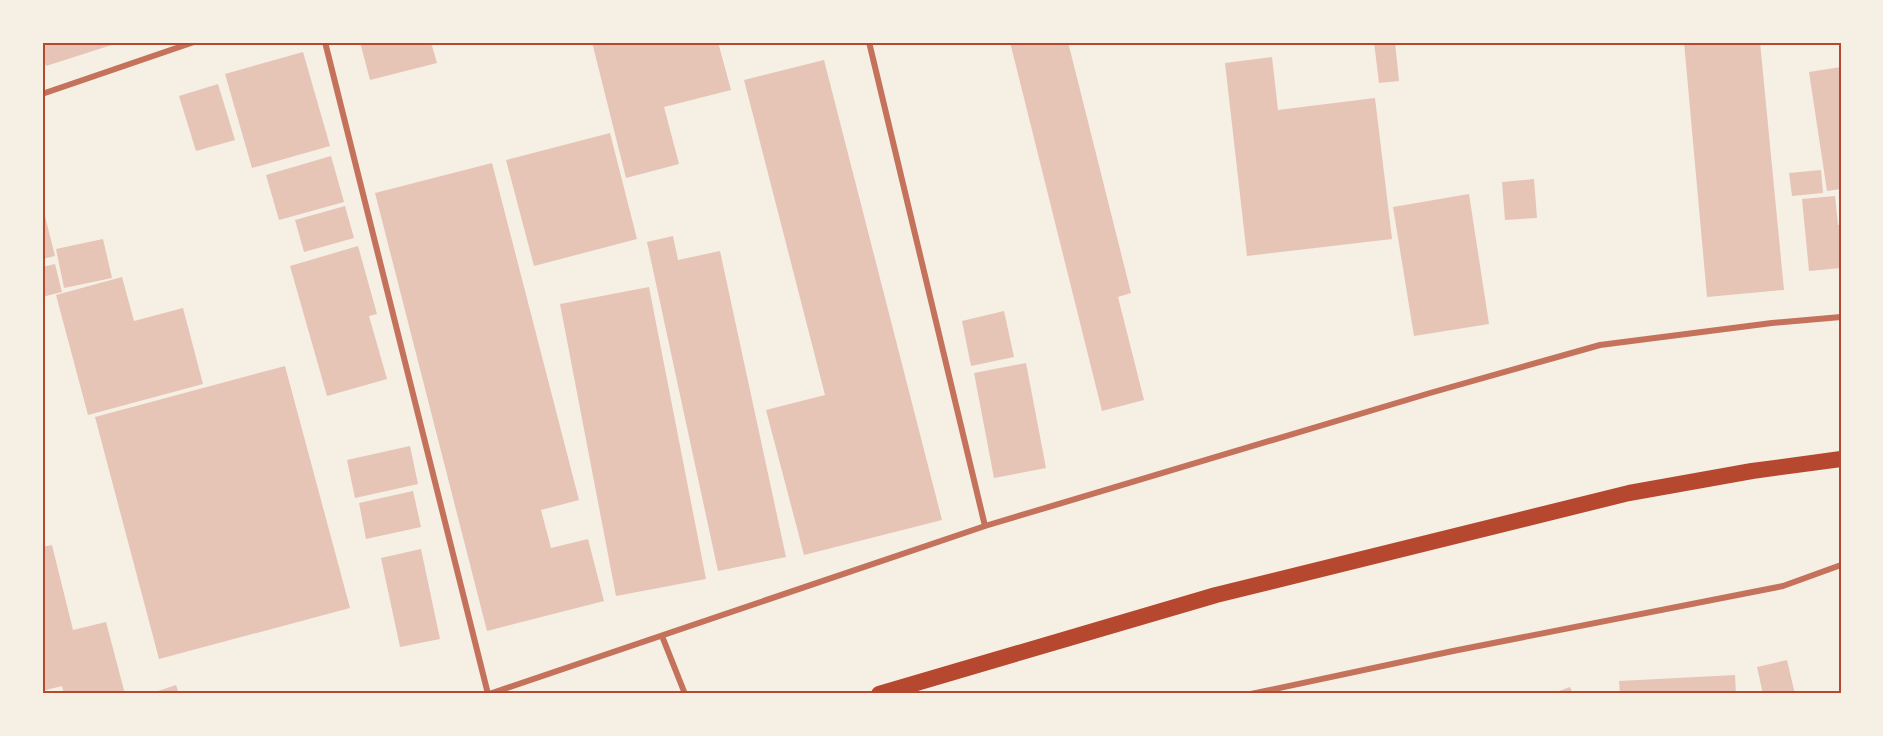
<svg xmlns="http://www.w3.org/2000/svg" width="1883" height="736" viewBox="0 0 1883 736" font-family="'DM Sans',sans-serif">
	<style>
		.building { fill: #e6c5b7 }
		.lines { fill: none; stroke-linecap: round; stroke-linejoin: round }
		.minor { stroke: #c5725c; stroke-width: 6 }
		.trunk { stroke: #b5482f; stroke-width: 16 }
		.neatline { fill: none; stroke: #b5482f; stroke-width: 2 }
	</style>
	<rect width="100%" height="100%" fill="#f6efe4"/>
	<!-- building -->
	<path class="building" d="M42,42H121L46,66L42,52Z
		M360,42H431L437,63L370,80Z
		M592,42H718L731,90L664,107L679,164L626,178Z
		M1010,42H1068L1131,293L1118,297L1144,400L1102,411Z
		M1374,42H1395L1399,81L1379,83Z
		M1684,42H1760L1784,290L1707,297Z
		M303,52L330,146L252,168L225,74Z
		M1272,57L1278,110L1375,98L1392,239L1247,256L1225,63Z
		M824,60L942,520L804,555L766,410L825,395L744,80Z
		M1841,67V189L1827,191L1809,72Z
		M218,84L235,140L196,151L179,96Z
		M610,133L637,239L534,266L506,160Z
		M331,156L344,202L279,220L266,175Z
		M492,163L579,500L541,510L551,548L588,539L604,601L487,631L375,193Z
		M1821,170L1823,193L1792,196L1789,173Z
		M1534,179L1537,218L1505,220L1502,182Z
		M1469,194L1489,324L1414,336L1393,207Z
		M1835,196L1838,225H1841V268L1809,271L1802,199Z
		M42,204L55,256L42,259Z
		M345,206L354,238L304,252L295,220Z
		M673,236L678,260L720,251L786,557L718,571L647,242Z
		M103,239L112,278L64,288L56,249Z
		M358,246L377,314L369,316L387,379L327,396L290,266Z
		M55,264L62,292L42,297V267Z
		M122,277L134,321L183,308L203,384L88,415L56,295Z
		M649,287L706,579L616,596L560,304Z
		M1004,311L1014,357L971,366L962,321Z
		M1026,363L1046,468L994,478L974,373Z
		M285,366L350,608L159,659L95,417Z
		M410,446L418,484L355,498L347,460Z
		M413,491L421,527L366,539L359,503Z
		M52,545L73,630L106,622L125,694H64L62,686L42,691V547Z
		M421,549L440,639L400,647L381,558Z
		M1787,660L1795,694H1763L1757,667Z
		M1735,675L1736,694H1620L1619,681Z
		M176,685L179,694H159L158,691Z
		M1570,687L1573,694H1551Z"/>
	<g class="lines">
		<!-- minor -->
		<path class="minor" d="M325,42L488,694
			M869,42L985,526
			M42,94L194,42
			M662,636L685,694
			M489,694L985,526L1430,393L1600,345L1772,323L1841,317
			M1251,694L1453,651L1783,586L1841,565"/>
		<!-- trunk -->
		<path class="trunk" d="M879,694L1216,595L1629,493L1752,471L1841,459"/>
	</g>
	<!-- border -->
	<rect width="1883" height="736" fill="none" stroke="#f6efe4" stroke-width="87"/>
	<rect x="44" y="44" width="1796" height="648" class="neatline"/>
</svg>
